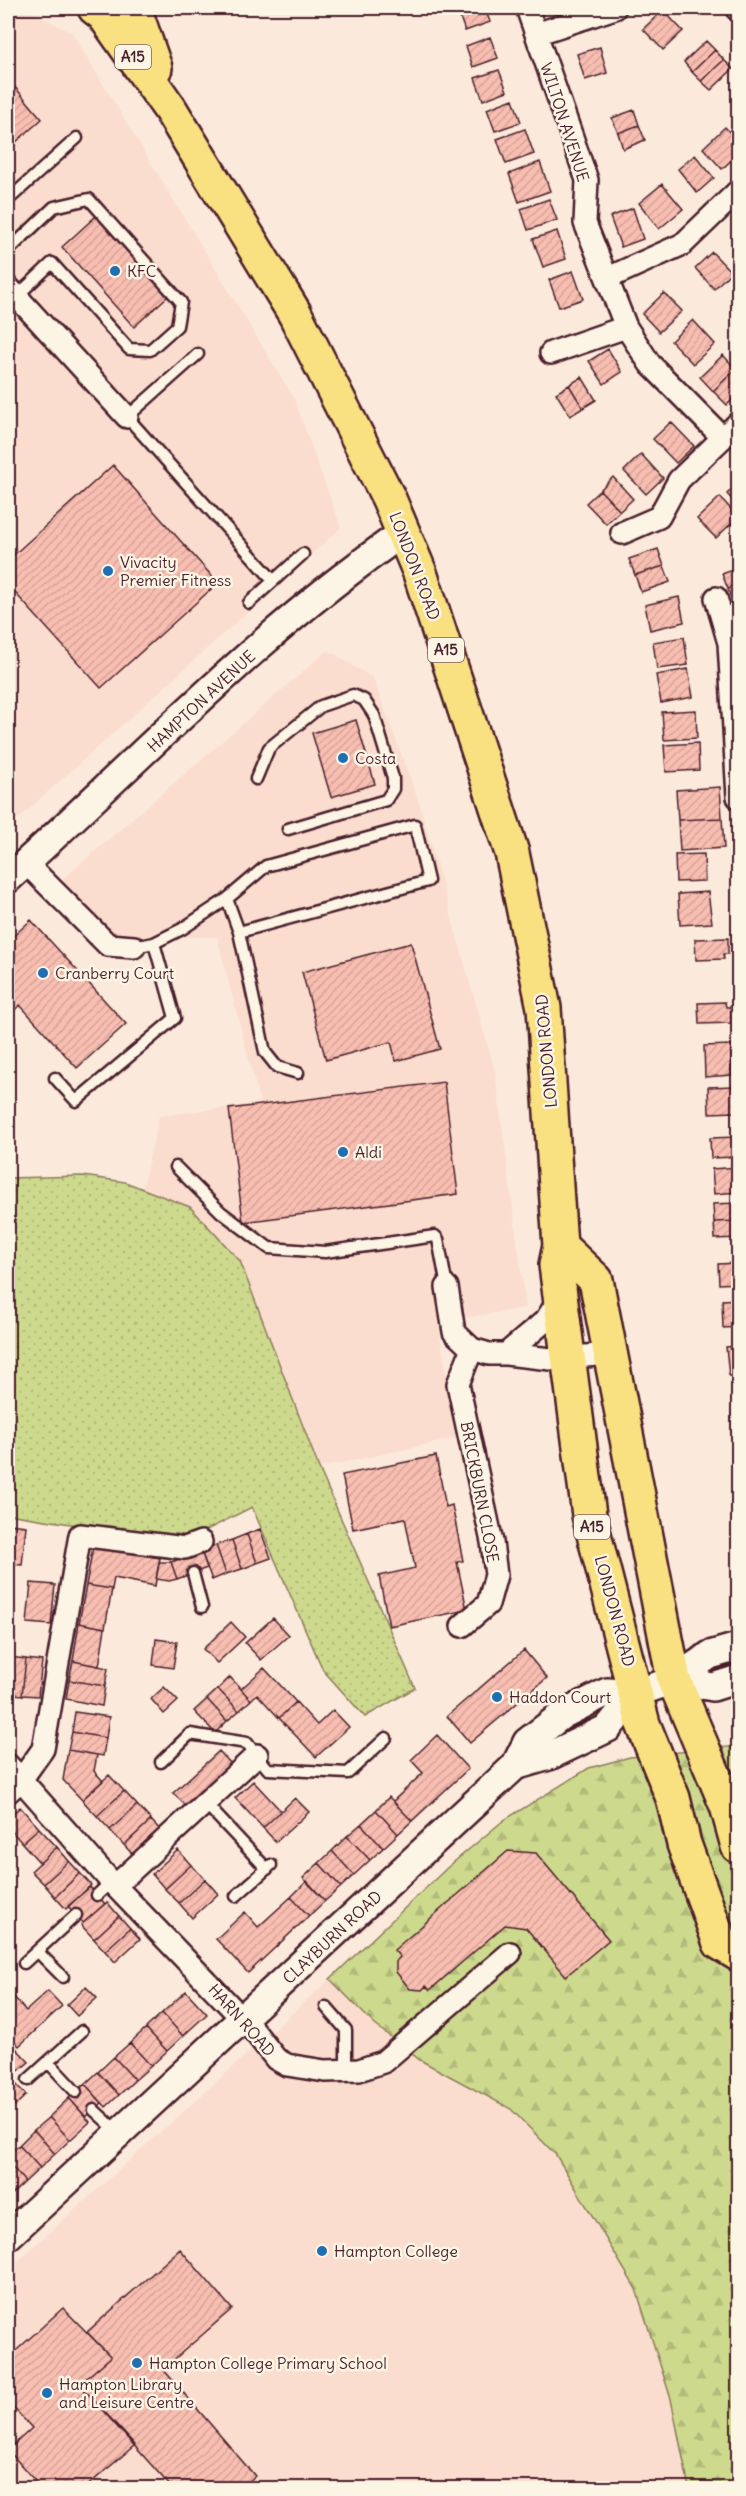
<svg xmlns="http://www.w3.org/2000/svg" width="746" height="2496" viewBox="0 0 746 2496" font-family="Delius,sans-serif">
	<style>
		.built { fill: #faddce }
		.forest { fill: url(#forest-firs); stroke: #8c7c5c; stroke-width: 1.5 }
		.park { fill: url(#park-dots); stroke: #8c7c5c; stroke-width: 1.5 }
		.building { fill: url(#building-hatch); stroke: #4a1f2b; stroke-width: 1.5 }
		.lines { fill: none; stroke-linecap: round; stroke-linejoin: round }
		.service-casing { stroke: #4a1f2b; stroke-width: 15 }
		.minor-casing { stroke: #4a1f2b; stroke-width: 26 }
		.tertiary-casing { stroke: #4a1f2b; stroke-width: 32 }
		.primary-casing { stroke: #4a1f2b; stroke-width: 38 }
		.service { stroke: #fcf5e5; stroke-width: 10 }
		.minor { stroke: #fcf5e5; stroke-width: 21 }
		.tertiary { stroke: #fcf5e5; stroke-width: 27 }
		.primary { stroke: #f9e181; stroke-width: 33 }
		.poi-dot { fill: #1f6fb2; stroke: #fcf5e5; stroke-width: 2 }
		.labels { text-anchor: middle; stroke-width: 5; stroke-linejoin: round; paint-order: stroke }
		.shield { fill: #fcf5e5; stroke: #7f5f63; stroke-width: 1.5 }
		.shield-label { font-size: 15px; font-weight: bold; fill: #4a1f2b }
		.street-label { font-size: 16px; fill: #4a1f2b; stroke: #fcf5e5 }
		.poi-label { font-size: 16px; fill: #4a1f2b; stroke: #fcf5e5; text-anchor: start }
	</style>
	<defs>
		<pattern id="forest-firs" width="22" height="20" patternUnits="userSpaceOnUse" patternTransform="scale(1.5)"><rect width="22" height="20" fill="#cdda8d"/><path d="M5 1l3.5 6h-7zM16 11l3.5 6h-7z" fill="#b2bb7a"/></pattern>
		<pattern id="park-dots" width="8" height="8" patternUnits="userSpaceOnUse" patternTransform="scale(1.5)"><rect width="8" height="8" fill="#cdda8d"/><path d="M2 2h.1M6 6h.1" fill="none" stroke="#b2bb7a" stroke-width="1.8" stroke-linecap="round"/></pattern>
		<pattern id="building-hatch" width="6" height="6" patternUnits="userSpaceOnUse" patternTransform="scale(1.5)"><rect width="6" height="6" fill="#f8beb1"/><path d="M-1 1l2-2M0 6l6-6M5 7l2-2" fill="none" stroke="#d6a398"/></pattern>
	</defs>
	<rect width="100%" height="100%" fill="#fbeadb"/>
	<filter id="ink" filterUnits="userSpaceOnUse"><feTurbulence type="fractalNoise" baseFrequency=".0167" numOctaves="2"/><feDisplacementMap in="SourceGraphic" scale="12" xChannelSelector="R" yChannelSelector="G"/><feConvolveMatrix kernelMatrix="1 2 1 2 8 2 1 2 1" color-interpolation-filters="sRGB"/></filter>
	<g filter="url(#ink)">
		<!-- built -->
		<path class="built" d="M8,9L33,12L72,33L294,398L341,528L18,819L8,810Z
			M328,650L373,678L419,802L495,1071L526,1308L438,1322L457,1438L319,1468L240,1261L190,1207L142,1189L159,1116L260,1103L217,937L112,938L58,883Z
			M330,1979L374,2024L420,2060L511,2109L556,2155L636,2289L671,2399L689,2488H8V2270Z"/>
		<!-- forest -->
		<path class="forest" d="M738,1746V2488H689L671,2399L636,2289L556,2155L511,2109L420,2060L374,2024L330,1979L449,1866L504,1820L589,1768L630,1757Z"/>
		<!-- park -->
		<path class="park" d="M83,1176L125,1182L190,1207L240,1261L319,1468L415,1688L365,1717L323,1670L252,1507L183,1542L8,1514V1178Z"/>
		<!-- building -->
		<path class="building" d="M461,8H485L490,22L465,31L457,9Z
			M663,10L683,31L663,50L643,29Z
			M490,37L498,58L473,67L466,46Z
			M706,41L715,50L692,72L684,62Z
			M600,47L607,73L585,80L577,54Z
			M715,50L724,60L701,81L692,72Z
			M724,60L733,69L711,90L701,81Z
			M499,70L507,91L483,100L475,78Z
			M8,79L42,119L8,149Z
			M513,99L521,122L495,131L487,109Z
			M634,110L639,125L618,133L612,118Z
			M639,125L645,140L623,149L618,133Z
			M725,127L738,142V154L722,169L703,148Z
			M525,129L534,154L506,164L497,139Z
			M695,155L714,178L697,193L678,169Z
			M540,162L550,191L519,202L509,174Z
			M662,184L683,209L659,229L639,203Z
			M549,199L557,220L528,230L521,209Z
			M633,208L643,239L621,247L610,217Z
			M96,216L168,296L134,327L62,247Z
			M557,231L566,259L543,267L533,239Z
			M712,252L731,272L714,289L695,268Z
			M573,271L583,299L559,307L549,280Z
			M664,293L682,311L659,332L642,314Z
			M693,320L715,344L693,364L671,341Z
			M608,349L622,372L604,384L589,361Z
			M723,355L736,369L713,391L700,377Z
			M736,369L738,394L727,405L713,391Z
			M582,377L596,400L583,408L569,385Z
			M569,385L583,408L570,416L556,393Z
			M671,422L694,446L676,463L653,439Z
			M641,454L663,478L646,494L624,471Z
			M113,465L218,583L101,688L8,585V560Z
			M613,477L633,499L620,511L600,490Z
			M738,483V506L727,494Z
			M600,490L620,511L606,524L586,503Z
			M720,497L738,517L716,538L697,519Z
			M658,549L664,566L635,575L629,559Z
			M664,566L670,582L641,592L635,575Z
			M738,568V585L728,589L722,574Z
			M738,585V602L733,604L728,589Z
			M679,597L684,622L650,630L645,605Z
			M684,637L688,665L657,669L653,642Z
			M688,669L693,697L661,703L656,675Z
			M696,710L697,738L664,740L662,712Z
			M356,720L375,784L331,797L312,733Z
			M698,743L699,770L666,772L664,745Z
			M720,787L722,818L678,820L676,790Z
			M722,818L724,848L680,851L678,820Z
			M704,854L705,881L676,882L675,855Z
			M708,892L712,923L680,925L678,894Z
			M31,920L126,1024L77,1068L20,1005L8,1016V941Z
			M728,938V954H723L724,959L696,960L695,939Z
			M411,943L440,1049L396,1061L391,1042L326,1060L302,972Z
			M725,1002L726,1007H731V1023L699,1024L698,1003Z
			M731,1045L732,1075L705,1077L704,1046Z
			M444,1082L458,1194L243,1222L229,1109Z
			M734,1086L736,1112L709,1113L708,1087Z
			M737,1137V1157L711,1158L710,1138Z
			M738,1167V1192L714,1194L712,1169Z
			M738,1203V1221L714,1222L713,1204Z
			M738,1221V1238L715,1239L714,1222Z
			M738,1263V1283L719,1284L718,1264Z
			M738,1299V1327L723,1328L722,1300Z
			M738,1346V1375L729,1376L726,1347Z
			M733,1391H738V1419L737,1420Z
			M436,1456L446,1507L452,1505L463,1561L457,1562L467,1610L389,1626L379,1576L415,1568L405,1518L353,1529L342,1475Z
			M8,1524L26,1526L22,1565L8,1564Z
			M260,1529L271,1558L257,1563L247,1534Z
			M247,1534L257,1563L242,1569L232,1540Z
			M232,1540L242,1569L226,1574L216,1545Z
			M216,1545L226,1574L212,1580L201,1551Z
			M93,1547L160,1558L155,1586L114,1578L112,1589L86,1585Z
			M201,1551L207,1568L177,1579L171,1562Z
			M159,1562H171L177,1579L169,1581L156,1579Z
			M31,1583L55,1585L51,1625L27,1623Z
			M86,1585L112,1589L105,1628L79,1623Z
			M273,1618L289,1635L261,1660L245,1643Z
			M231,1622L245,1637L217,1663L203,1649Z
			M79,1623L105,1628L99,1666L73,1661Z
			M156,1639L177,1642L173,1668L153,1665Z
			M524,1650L547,1678L470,1743L447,1716Z
			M8,1657L26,1659L22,1695L8,1693Z
			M26,1659L42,1661L38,1696L22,1695Z
			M73,1661L108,1668L105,1686L69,1680Z
			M264,1668L296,1702L279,1718L257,1694L251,1700L241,1689Z
			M230,1677L251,1700L239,1711L218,1689Z
			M69,1680L105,1686L102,1706L66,1699Z
			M164,1687L178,1701L164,1714L151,1699Z
			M218,1689L239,1711L227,1721L207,1699Z
			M207,1699L227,1721L215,1733L194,1711Z
			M296,1702L317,1725L333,1710L349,1727L316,1757L279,1718Z
			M75,1712L109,1717L106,1738L72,1732Z
			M72,1732L106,1738L103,1756L68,1750Z
			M437,1735L468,1769L412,1821L393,1801L423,1773L411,1760Z
			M68,1750L97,1755L94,1771L103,1781L82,1800L63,1780Z
			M219,1751L233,1766L188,1808L173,1793Z
			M109,1775L124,1791L97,1816L82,1800Z
			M253,1781L281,1811L263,1828L235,1798Z
			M124,1791L137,1805L110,1830L97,1816Z
			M389,1797L412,1821L398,1834L376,1810Z
			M295,1798L309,1812L276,1842L263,1828Z
			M137,1805L151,1820L124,1845L110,1830Z
			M20,1807L39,1828L22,1843L8,1827V1818Z
			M376,1810L398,1834L383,1848L361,1824Z
			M151,1820L162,1832L135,1857L124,1845Z
			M361,1824L383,1848L370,1860L347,1836Z
			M39,1828L57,1847L40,1863L22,1843Z
			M347,1836L370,1860L354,1875L332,1851Z
			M57,1847L69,1861L44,1884L31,1871Z
			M178,1850L191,1865L165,1889L152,1874Z
			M332,1851L354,1875L341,1887L319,1863Z
			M508,1851L536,1853L609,1940L566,1976L526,1928L505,1925L430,1990L426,1986L422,1990L410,1989L396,1972V1961L400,1957L394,1950Z
			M69,1861L80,1873L55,1897L44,1884Z
			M319,1863L341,1887L325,1901L303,1878Z
			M191,1865L205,1879L179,1903L165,1889Z
			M80,1873L91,1885L66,1909L55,1897Z
			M205,1879L218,1894L192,1918L179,1903Z
			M307,1881L325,1901L309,1916L291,1897Z
			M90,1887L105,1904L83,1923L68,1906Z
			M291,1897L309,1916L248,1973L216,1939L245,1912L258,1927Z
			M107,1902L119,1916L94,1939L81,1925Z
			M119,1916L130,1928L105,1951L94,1939Z
			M130,1928L140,1939L115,1962L105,1951Z
			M86,1987L97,1998L77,2016L67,2005Z
			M8,1990L26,2011L48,1991L62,2006L19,2046L8,2034V2028L12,2024L8,2019Z
			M186,1991L207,2014L183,2036L162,2013Z
			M162,2013L183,2036L167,2051L146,2028Z
			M146,2028L167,2051L151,2066L130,2043Z
			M130,2043L151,2066L135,2080L114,2057Z
			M16,2048L29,2062L15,2074L8,2066V2056Z
			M114,2057L135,2080L119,2095L98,2072Z
			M98,2072L119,2095L106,2107L85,2084Z
			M14,2082L26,2095L15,2106L8,2098V2088Z
			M85,2084L102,2103L86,2117L69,2098Z
			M69,2098L90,2122L70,2140L49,2117Z
			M49,2117L70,2140L55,2154L34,2130Z
			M34,2130L55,2154L40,2168L19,2145Z
			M19,2145L40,2168L25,2182L8,2162V2155Z
			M8,2162L25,2182L8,2198Z
			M180,2249L232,2309L163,2369L255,2476L241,2488H172L79,2384L111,2357L87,2332Z
			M63,2308L111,2357L79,2384L135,2445L85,2488H41L8,2450L32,2428L8,2402V2358Z"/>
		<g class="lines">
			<defs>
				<path id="service" d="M8,200L77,138
					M8,251L54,207L89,199L181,302L177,326L150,350L129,349L52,263L17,296
					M198,354L127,417L273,580
					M249,603L303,554
					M256,779L269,748L321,706L353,695L364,700L374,715L393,778V789L386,800L288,829
					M227,899L239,932L265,1052L277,1067L298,1073
					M134,947L154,943L182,929L227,899L266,866L415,825L428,881L239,932
					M55,1078L76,1101L175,1018L154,943
					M176,1167L221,1212L269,1248L325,1252L435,1236L438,1239L447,1287
					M193,1573L202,1607
					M161,1762L190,1734L247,1743L268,1769L348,1773L386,1738
					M205,1803L267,1869
					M97,1895L111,1882
					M236,1896L271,1865
					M37,1951L63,1977
					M24,1963L76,1915
					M326,2007L346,2030V2070
					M48,2062L76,2092
					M28,2080L82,2031
					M94,2110L119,2133"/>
				<path id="minor" d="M527,8L587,180L585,223L626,327L650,364L723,438
					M736,8L738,10
					M536,34L615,8
					M608,278L683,244L738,191
					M8,287L127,417
					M551,353L626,327
					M622,533L659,517L679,480L738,423
					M716,598L729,643L738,797
					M26,863L108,945L134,947
					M447,1287L454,1332L472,1349
					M559,1299L546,1320L506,1354L551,1359L609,1354
					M462,1626L488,1604L496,1575L492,1542L458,1384L472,1349L489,1354H506
					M8,1765L115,1886L254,2031L276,2059L287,2065L325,2071L359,2070L383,2062L510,1953
					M8,1792L21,1780L43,1749L80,1535L185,1548L201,1542
					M115,1886L257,1755"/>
				<path id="tertiary" d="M8,879C137,762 259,632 404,532
					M674,1680L713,1687L738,1679
					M515,1766L549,1756L608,1728L636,1693
					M8,2236L515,1766L527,1742L562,1715L607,1692L636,1693L674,1680L710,1655L738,1647"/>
				<path id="primary" d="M95,8L104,15L170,109L295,314L389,499L420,573L512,853L544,1008L560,1246L556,1265L589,1515L643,1724L673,1798L684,1844L720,1943L738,1954
					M134,8L155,68
					M560,1246L596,1280L674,1680L727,1806L738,1846"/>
			</defs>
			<!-- service casing -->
			<use href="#service" class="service-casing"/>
			<!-- minor casing -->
			<use href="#minor" class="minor-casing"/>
			<!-- tertiary casing -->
			<use href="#tertiary" class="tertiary-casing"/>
			<!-- primary casing -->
			<use href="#primary" class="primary-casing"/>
			<!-- service -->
			<use href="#service" class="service"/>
			<!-- minor -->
			<use href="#minor" class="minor"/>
			<!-- tertiary -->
			<use href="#tertiary" class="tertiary"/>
			<!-- primary -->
			<use href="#primary" class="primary"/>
		</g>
	</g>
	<!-- markers -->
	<g class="poi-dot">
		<circle cx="115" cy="271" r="6"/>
		<circle cx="108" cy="571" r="6"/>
		<circle cx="343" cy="758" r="6"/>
		<circle cx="43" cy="973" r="6"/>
		<circle cx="343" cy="1152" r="6"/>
		<circle cx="497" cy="1697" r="6"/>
		<circle cx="322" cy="2251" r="6"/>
		<circle cx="137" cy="2363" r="6"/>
		<circle cx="47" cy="2393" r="6"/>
	</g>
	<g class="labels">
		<!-- shield labels -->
		<g class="shield">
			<rect x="115" y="45" width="36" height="24" rx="4.5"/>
			<rect x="428" y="638" width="36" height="24" rx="4.5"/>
			<rect x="574" y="1515" width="36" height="24" rx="4.5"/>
		</g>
		<g class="shield-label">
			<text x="133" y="62">A15</text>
			<text x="446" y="655">A15</text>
			<text x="592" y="1532">A15</text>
		</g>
		<!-- street labels -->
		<g class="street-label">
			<text transform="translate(565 122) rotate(72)" y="6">WILTON AVENUE</text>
			<text transform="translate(415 566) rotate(69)" y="6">LONDON ROAD</text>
			<text transform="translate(201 701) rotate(-43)" y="6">HAMPTON AVENUE</text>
			<text transform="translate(546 1051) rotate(-95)" y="6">LONDON ROAD</text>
			<text transform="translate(480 1492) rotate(79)" y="6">BRICKBURN CLOSE</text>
			<text transform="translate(615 1611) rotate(75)" y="6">LONDON ROAD</text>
			<text transform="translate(332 1937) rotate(-43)" y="6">CLAYBURN ROAD</text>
			<text transform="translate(242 2020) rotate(48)" y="6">HARN ROAD</text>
		</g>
		<!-- poi labels -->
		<g class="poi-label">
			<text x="127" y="277">KFC</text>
			<text x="120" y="568">Vivacity<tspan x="120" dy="18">Premier Fitness</tspan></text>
			<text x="355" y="764">Costa</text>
			<text x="55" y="979">Cranberry Court</text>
			<text x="355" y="1158">Aldi</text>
			<text x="509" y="1703">Haddon Court</text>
			<text x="334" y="2257">Hampton College</text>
			<text x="149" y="2369">Hampton College Primary School</text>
			<text x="59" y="2390">Hampton Library<tspan x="59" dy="18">and Leisure Centre</tspan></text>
		</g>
	</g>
	<!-- margin -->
	<rect width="746" height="2496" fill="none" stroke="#fcf5e5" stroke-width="30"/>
	<rect x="15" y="15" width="716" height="2466" fill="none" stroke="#4a1f2b" stroke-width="2" filter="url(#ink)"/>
</svg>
